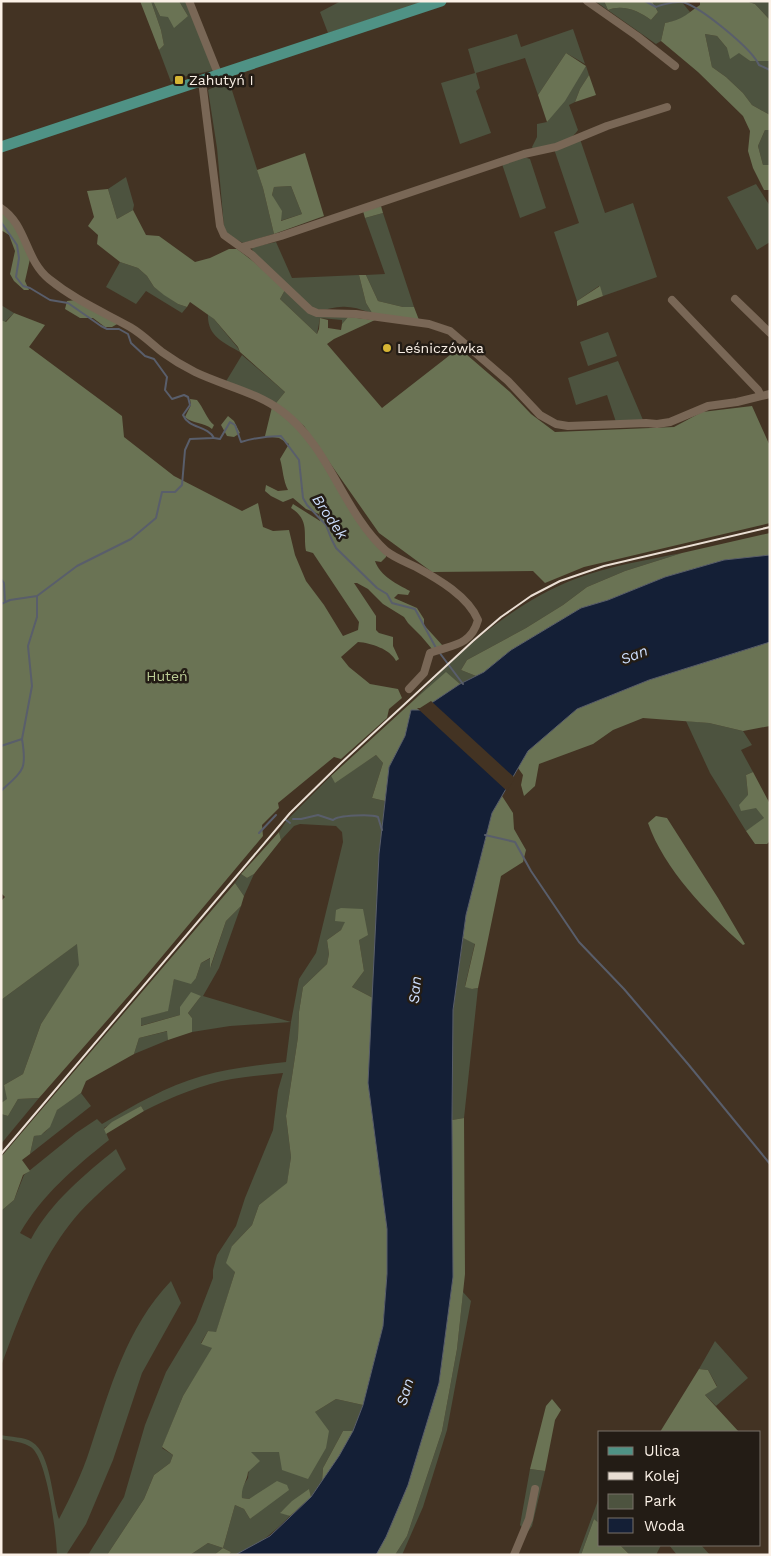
<svg xmlns="http://www.w3.org/2000/svg" width="771" height="1556" viewBox="0 0 771 1556" font-family="'Work Sans',sans-serif">
	<style>
		.green { fill: #4d533f }
		.forest { fill: #6a7354; fill-rule: evenodd }
		.water { fill: #141f36; stroke: #595e6b }
		.pier { fill: #433323 }
		.lines { fill: none; stroke-linecap: round; stroke-linejoin: round }
		.stream { stroke: #595e6b; stroke-width: 2 }
		.minor { stroke: #796756; stroke-width: 8 }
		.primary { stroke: #4f9285; stroke-width: 11 }
		.rail { stroke: #e9ded3; stroke-width: 2 }
		.poi-dot { fill: #d6b534; stroke: #231c15; stroke-width: 2 }
		.labels { text-anchor: middle; stroke-width: 5; stroke-linejoin: round; paint-order: stroke }
		.poi-label { font-size: 14px; fill: #fbf1e7; stroke: #231c15; text-anchor: start }
		.park-label { font-size: 14px; fill: #bdce96; stroke: #231c15 }
		.water-label { font-size: 15px; font-style: italic; fill: #ccddfc; stroke: #231c15 }
	</style>
	<rect width="100%" height="100%" fill="#433323"/>
	<!-- green -->
	<path class="green" d="M151,1H153L160,16H188L179,1H186L214,70L183,77L171,82L159,50L164,45L161,30Z
		M341,1H426L328,33L320,12Z
		M595,1H604L608,10C623,4 639,11 651,20L658,12L652,1H681L690,12L681,20L665,23L661,41L656,44Z
		M746,1H770V20L755,4Z
		M573,29L585,64L566,53L538,95L525,58L476,73L480,88L476,91L491,133L460,144L441,83L475,73L468,49L517,34L521,47Z
		M705,34L717,36L727,48L739,52L750,61H770V115L752,105L743,93L726,77L712,67Z
		M586,66L589,75L580,89L575,102L569,105L578,130C569,144 548,146 533,149L532,147L537,137V124L547,122Z
		M230,84L263,188L274,234L243,243L228,235L224,227L217,148L208,90L214,87Z
		M765,130H770V165H763L758,146Z
		M580,139L605,213L633,203L657,277L603,296L599,286L577,301L554,232L579,223L554,149Z
		M524,157L530,159L546,208L520,218L502,164Z
		M126,177L134,205L133,210L117,219L108,189Z
		M756,184L770,206V242L757,250L727,197Z
		M291,186L302,214L280,221L272,195L274,187Z
		M383,213L414,307H403L378,301L366,275L385,274L365,218Z
		M276,242L292,278L359,275L366,303L372,313C364,311 356,307 347,307C336,305 324,312 314,309L254,254L252,249L253,247Z
		M120,262L138,268L147,276L154,287L178,304L187,307L182,313L146,291L136,304L106,287Z
		M285,290L310,312L348,317L342,324V320L320,318L317,334L280,299Z
		M1,305L14,313L5,322L1,320Z
		M208,314L214,319L238,348L240,352C223,342 207,336 208,314Z
		M608,332L617,356L588,366L580,342Z
		M242,355L285,392L276,403L225,383Z
		M618,361L643,420L616,422L607,395L576,405L568,378Z
		M682,553L625,571L587,587L563,605L526,628L467,660L461,670L476,676L460,684L446,673L414,700C459,651 513,603 575,579C609,566 646,560 682,553Z
		M686,721L709,723L743,731L752,745L741,750L753,772L746,775L748,795L765,819L746,831L710,773Z
		M376,755L383,763L372,798L385,801L379,854L373,998L352,987L364,971L359,940L346,922L341,930L327,940L329,954L327,964L303,987L299,1012L298,1037L286,1116L291,1157L287,1184L259,1205L252,1225L232,1246L235,1272L216,1333L208,1331L201,1343L213,1348L183,1396L162,1448L173,1455L170,1463L154,1475L144,1499L107,1555H88L124,1497L145,1425L166,1372L196,1322L213,1278V1270L217,1255L236,1226L245,1198L273,1130L278,1090L283,1073C266,1075 249,1076 232,1079C202,1084 172,1097 144,1111L141,1106L104,1128L109,1140C75,1167 42,1195 20,1233L31,1239C51,1202 84,1175 116,1149L126,1169C108,1185 89,1201 74,1219C39,1262 20,1315 1,1366V1211L14,1200L24,1175L76,1133L97,1119L102,1124C134,1105 167,1086 202,1076C229,1068 258,1065 286,1062L291,1022L230,1026L192,1032V1018L188,1013L201,996L180,1015L140,1026L141,1017L167,1011L174,979L196,978L201,963L211,958V966L226,921L241,906L219,968L203,996L291,1022L299,979L316,953L343,842L342,832L336,826L300,824L294,826L281,840L279,832L287,820L331,776L335,782Z
		M241,874L247,878L254,874L244,896L235,883Z
		M463,938L475,943L465,986L472,989L478,988L464,1118L452,1120L453,1010Z
		M78,943L80,965L41,1024L23,1074L4,1085L8,1099L1,1103V1000Z
		M168,1031V1040L134,1054L139,1038Z
		M81,1093L91,1106L30,1154L34,1136C54,1133 47,1121 57,1110C61,1104 75,1097 81,1093Z
		M39,1098L1,1144V1114L8,1116L18,1099Z
		M171,1281L181,1303L142,1373L113,1460L86,1524L66,1555H57C56,1531 48,1468 34,1450C28,1442 10,1441 1,1439V1435C10,1437 25,1437 32,1442C51,1453 52,1500 59,1519C71,1496 82,1474 90,1449C110,1389 126,1328 171,1281Z
		M463,1292L471,1301L447,1430L423,1507L402,1555H395L407,1536L442,1431L457,1349Z
		M715,1341L748,1378L716,1406L705,1395L717,1386L708,1370L699,1369Z
		M336,1399L363,1405L353,1431H343L323,1468L322,1481L311,1497L309,1490L281,1512L290,1516C276,1530 249,1555 229,1555L231,1552L223,1548L214,1555H190L208,1543L223,1548L235,1505L244,1509L250,1519L260,1511V1493L249,1499L242,1498L241,1489L248,1478L250,1452H279L315,1412Z
		M530,1469L545,1471L532,1526L527,1533L520,1525Z
		M600,1495V1524L594,1519L581,1555H578Z
		M620,1545H661L656,1555H630Z
		M669,1545H701L710,1555H677Z"/>
	<!-- forest -->
	<path class="forest" d="M140,1H151L161,30L164,45L159,50Z
		M153,1H179L188,16L174,28L168,17L160,16Z
		M604,1H652L658,12L651,20C639,11 623,4 608,10Z
		M700,1H746L755,4L770,20L769,61H750L739,53L730,59L727,48L717,36L705,34L712,67L726,77L743,93L752,105L770,115V130H765L758,146L763,165H770V190H764L753,168L748,151L750,131L743,116L698,72L661,41L665,23C684,19 685,15 700,5Z
		M566,53L586,66L565,101L547,122L538,95Z
		M589,75L596,95L575,102L580,89Z
		M305,153L324,216L274,234L263,188L257,170ZM291,186L302,214L281,221L282,211L272,195L274,187Z
		M108,189L117,219L133,210L146,235L159,236L195,262L210,258L229,249H237L254,262L285,290L280,299L317,334L319,329L320,318L328,320V328L341,330L342,324L348,317L375,320L334,339L327,344L382,408L459,348L510,392L531,414L555,432L674,427L702,412L752,406L770,446V523L584,567L545,583L533,571L432,572L379,533L304,426L276,403L285,392L240,352L238,347L214,319L190,302L187,307L178,304L164,295L154,287L147,276L138,268L120,262L97,244L98,235L88,226L94,217L87,191Z
		M381,206L383,213L365,218L363,211Z
		M1,210L12,220L30,259L25,281L29,290H24L14,281L10,274L15,251L9,235L1,230Z
		M359,275H366L378,301L403,307H414L419,320L372,313L366,303Z
		M600,286L603,296L577,306V301Z
		M76,300L119,323L112,327H105L93,318H80L65,309L67,301Z
		M14,313L45,325L29,347L122,416L124,437L174,476L242,511L258,503L263,527L273,531L289,530L295,555L306,581L324,605L343,636L358,630L359,622L313,553L306,551C303,533 310,520 291,508L293,504L320,521L319,514L306,509L293,498L283,502L271,496L265,491L266,485L278,491L288,490C283,481 283,469 280,459L289,444L279,438L265,436L272,407L292,422L307,440L386,552V557L381,562L375,561C380,576 397,584 410,591L408,595L398,594L394,598L417,608L424,619V625L443,646L432,649L421,636L408,623L404,617L383,604L368,589L357,583H354L376,616V630L379,633L393,637V646L399,659L396,661C390,649 371,643 358,642L341,657L349,667L370,684L398,689L402,698L389,709L387,718L341,759L334,757L278,803L279,808L262,825L263,836L139,984L39,1098L18,1099L8,1116L1,1114V1103L7,1099L4,1085L23,1074L41,1024L79,965L77,944L1,1000V901L5,897L1,893V320L6,322Z
		M190,399L197,400C203,407 208,421 214,425L212,429C204,422 192,424 185,417L191,405Z
		M228,416L234,421L240,433L234,437L227,436L221,425Z
		M770,533V555L724,560L665,577L608,600L581,608L511,650L484,672L476,676L461,670L467,660L526,628L563,605L587,587L625,571L682,553Z
		M770,642V726L743,731L709,723L643,718L613,730L593,744L539,764L535,786L524,796L521,785L523,775L518,768L528,751L577,709L649,680Z
		M446,672L460,684L421,711H411L405,736L389,767L385,801L372,798L383,763L376,755L335,783L331,776L414,700Z
		M753,772L770,804V841L767,844H755L746,831L764,818L756,808L741,811L739,805L748,795L746,775Z
		M502,796L513,813L514,829L526,850L523,862L501,876L478,988L472,989L465,987L475,944L463,938L466,915L492,813Z
		M656,816L667,818L718,898L745,944L743,945C707,913 664,869 648,823Z
		M279,832L281,840L254,874L247,878L241,874Z
		M235,883L244,896L241,906L226,921L210,968V958L201,963L196,978L191,984L174,979L168,1011L141,1018V1026L180,1015V1007L191,992L201,996L188,1013L192,1018V1032L168,1040L167,1031L139,1038L134,1054L86,1081L81,1093L57,1110L50,1127L41,1135L34,1136L30,1154L22,1160L30,1171L23,1175L14,1200L1,1211V1157Z
		M341,908L363,909L368,935L359,940L364,971L352,987L373,998L368,1083L387,1229V1274L383,1326L363,1405L336,1399L315,1412L329,1431L326,1448L308,1479L282,1470L279,1452H251L260,1461L248,1472C247,1482 241,1486 242,1498L249,1499L277,1481L287,1485L289,1490L250,1519L244,1509L235,1505L223,1548L231,1552L229,1555H214L223,1548L208,1543L190,1555H107L144,1499L154,1475L170,1463L173,1455L162,1447L183,1396L212,1348L201,1344L208,1331L216,1332L235,1272L226,1263L232,1246L252,1225L259,1205L287,1183L291,1157L286,1116L298,1037L299,1012L303,987L327,964L329,954L327,940L341,930L345,922L335,921L336,910Z
		M141,1106L144,1111L106,1134L104,1129L112,1122Z
		M464,1118L465,1274L457,1349L442,1431L407,1536L395,1555H376L386,1537L408,1485L439,1383L453,1277L452,1120Z
		M699,1369L708,1370L717,1387L705,1395L739,1432H660Z
		M552,1399L561,1410L555,1420L545,1471L530,1469L546,1406Z
		M343,1431H353L339,1456L322,1481L323,1468Z
		M309,1489L311,1497L290,1516L280,1513L292,1501Z
		M594,1519L600,1524V1545H620L630,1555H581Z"/>
	<!-- water -->
	<path class="water" d="M770,555V642L649,680L577,709L528,751L492,813L466,915L453,1010L452,1120L453,1277L439,1383L408,1485L386,1537L376,1555H235L270,1536L311,1497L339,1456L353,1431L363,1405L383,1326L387,1274V1229L368,1083L379,854L389,767L405,736L411,710H421L460,684L484,672L511,650L581,608L608,600L665,577L724,560Z"/>
	<!-- pier -->
	<path class="pier" d="M431,701L515,778L507,791L417,708H420Z"/>
	<g class="lines">
		<!-- stream -->
		<path class="stream" d="M645,1L656,7C659,5 678,1 682,2C700,6 752,49 759,65L770,70
			M1,222L17,245L19,258L16,277L23,286L30,288L50,300L68,303L101,326L107,329H119L128,334L131,343L145,356L154,359L167,377L165,390L172,399L184,395L188,397L190,405L183,415C189,429 207,425 214,438L220,439L230,422L235,425L241,442C254,438 268,436 281,436L299,460L303,498L307,505L326,525L331,538L336,548L377,588L387,594L392,603L415,609L436,648
			M1,579L4,583L5,602
			M1,604L10,600L37,596L77,566L131,539L156,518L162,492H175L182,485L185,450L190,439L213,438
			M439,652L463,684
			M1,746L22,739L32,686L28,646L37,617V596
			M2,790C24,770 27,769 22,739
			M293,819H301L318,815L333,820C338,815 372,814 378,817L382,830
			M286,820L290,823
			M259,833L276,815
			M485,835L515,842L531,871L579,942L624,989L688,1064L770,1164"/>
		<!-- minor -->
		<path class="minor" d="M189,1L219,76
			M587,1L637,36L675,66
			M202,81L220,226L224,235L252,255L310,310L317,313L356,314L429,324L450,331L508,381L540,415L556,424L568,426L646,423L657,424L670,422L708,406L737,402L770,394
			M1,208C27,225 25,260 49,279C75,300 101,311 130,327C142,334 152,344 162,352C173,360 183,366 195,372C224,386 257,392 283,412C330,448 343,512 386,551C395,558 406,562 416,567C438,579 468,596 478,620C471,646 451,645 430,653L424,673L409,689
			M242,247L281,236L524,154L556,147L607,126L667,107
			M735,299L770,333
			M672,300L758,390L761,396
			M514,1555L529,1519L535,1489"/>
		<!-- primary -->
		<path class="primary" d="M1,147L441,1"/>
		<!-- rail -->
		<path class="rail" d="M1,1154L290,813L341,763L473,641L501,617L531,596L560,581L604,566L770,527"/>
	</g>
	<!-- markers -->
	<g class="poi-dot">
		<rect x="174" y="75" width="10" height="10" rx="2.5"/>
		<circle cx="387" cy="348" r="5"/>
	</g>
	<g class="labels">
		<!-- poi labels -->
		<g class="poi-label">
			<text x="189" y="85">Zahutyń I</text>
			<text x="397" y="353">Leśniczówka</text>
		</g>
		<!-- park labels -->
		<g class="park-label">
			<text x="167" y="681">Huteń</text>
		</g>
		<!-- water labels -->
		<g class="water-label">
			<text transform="translate(330 517) rotate(56)" y="5">Brodek</text>
			<text transform="translate(634 655) rotate(-22)" y="5">San</text>
			<text transform="translate(415 990) rotate(-85)" y="5">San</text>
			<text transform="translate(405 1392) rotate(-74)" y="5">San</text>
		</g>
	</g>
	<!-- border -->
	<rect width="771" height="1556" fill="none" stroke="#fbf1e7" stroke-width="5"/>
	<!-- legend -->
	<rect x="598" y="1431" width="162" height="115" fill="#231c15" stroke="#797169"/>
	<rect x="608" y="1447" width="25" height="8" fill="#4f9285" stroke="#797169"/>
	<text x="644" y="1456" font-size="15" fill="#fbf1e7">Ulica</text>
	<rect x="608" y="1472" width="25" height="8" fill="#e9ded3" stroke="#797169"/>
	<text x="644" y="1481" font-size="15" fill="#fbf1e7">Kolej</text>
	<rect x="608" y="1494" width="25" height="15" fill="#4d533f" stroke="#797169"/>
	<text x="644" y="1506" font-size="15" fill="#fbf1e7">Park</text>
	<rect x="608" y="1518" width="25" height="15" fill="#141f36" stroke="#797169"/>
	<text x="644" y="1531" font-size="15" fill="#fbf1e7">Woda</text>
</svg>
